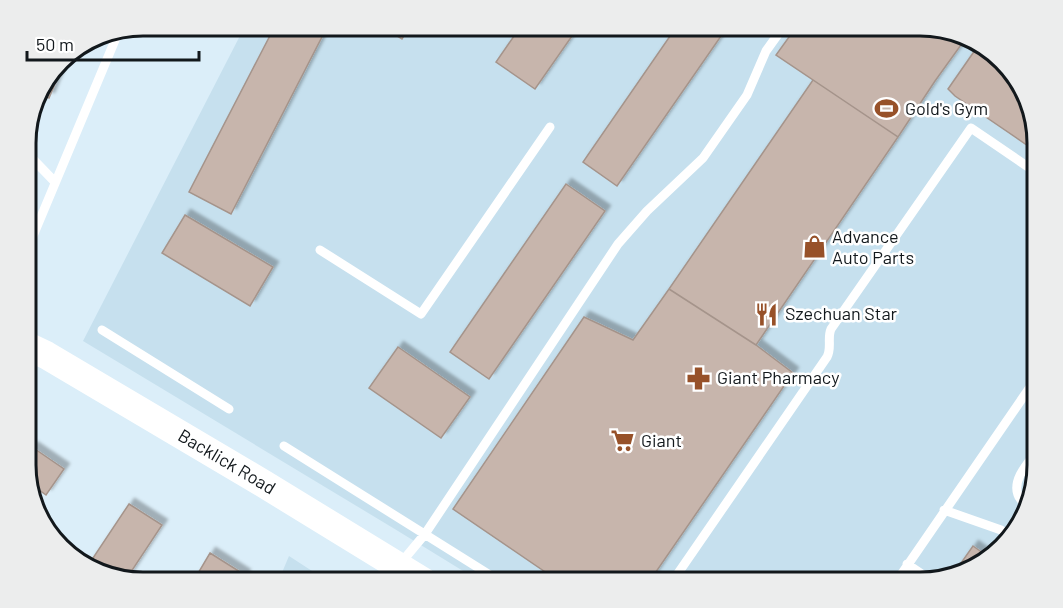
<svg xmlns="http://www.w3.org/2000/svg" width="1063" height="608" viewBox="0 0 1063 608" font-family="Barlow,sans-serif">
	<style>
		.built { fill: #c6e0ee }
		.building { fill: #c7b5ac; stroke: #a5948b; stroke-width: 1.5; filter: url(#shadow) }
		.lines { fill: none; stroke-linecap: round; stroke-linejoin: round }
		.service { stroke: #fff; stroke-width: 9 }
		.primary { stroke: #fff; stroke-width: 28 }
		.labels { text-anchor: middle; stroke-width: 5; stroke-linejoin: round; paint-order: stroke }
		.poi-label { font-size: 18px; fill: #12181c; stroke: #fff; text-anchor: start }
		.street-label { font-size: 18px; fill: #12181c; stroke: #fff }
		.rim { fill: none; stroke: #12181c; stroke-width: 3 }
	</style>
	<defs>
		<filter id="shadow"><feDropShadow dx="5.5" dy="-5.5" stdDeviation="1.5" flood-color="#0004"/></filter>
	</defs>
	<rect width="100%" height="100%" fill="#dbeef9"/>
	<!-- built -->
	<path class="built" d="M245,26H920L978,41L1018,78L1037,135V472L1022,523L985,563L927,582H481L398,531L83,341Z
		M289,556L329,582H278Z"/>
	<!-- building -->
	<path class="building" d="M275,26H319L326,29L231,214L189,192Z
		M381,26H410L402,39Z
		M521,26H579L535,89L496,62Z
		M677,26H728L617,186L583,162Z
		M797,26H920L966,38L935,81L898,137L776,55Z
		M980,43L1018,78L1037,135V152L955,96L948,89Z
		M68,53L49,98L37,93L65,55Z
		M813,80L898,137L756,345L669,289Z
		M566,184L605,211L489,379L450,352Z
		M185,215L273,267L250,306L162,253Z
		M669,289L756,345L793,373L649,582H560L453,509L584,317L633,340Z
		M398,347L470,397L441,438L369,388Z
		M32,447L64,469L46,495L27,481V455Z
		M129,504L162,525L127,578L100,571L89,564Z
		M973,546L990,558L985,563L954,573Z
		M210,553L245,575L241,582H197L194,580Z"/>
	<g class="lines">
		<!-- service -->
		<path class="service" d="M26,152L55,182
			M26,236H33L118,33
			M320,250L421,314L550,127
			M27,277L33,236
			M102,330L229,409
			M284,446L501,582
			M1027,507C1024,503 1019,499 1018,495C1012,479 1029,462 1037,451
			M944,510L1001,530L1010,536
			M400,564L425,534L618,244L647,211L703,158L747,95L766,51L784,26
			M907,564L932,581
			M672,582L827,357C832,348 827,338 831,329L971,128L1037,173
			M896,582L1037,377"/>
		<!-- primary -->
		<path class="primary" id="s1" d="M27,346L46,355L264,484L424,582"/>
	</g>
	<!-- icons -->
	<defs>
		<symbol id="stadium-bare" viewBox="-9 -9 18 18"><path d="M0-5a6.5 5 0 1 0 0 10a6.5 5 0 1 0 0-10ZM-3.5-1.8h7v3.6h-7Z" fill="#975129" stroke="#fff" stroke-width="2.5" paint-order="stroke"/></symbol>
		<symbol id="shop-bare" viewBox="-9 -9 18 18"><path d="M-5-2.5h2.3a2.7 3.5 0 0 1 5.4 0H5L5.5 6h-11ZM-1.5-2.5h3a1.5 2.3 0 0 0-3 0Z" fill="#975129" stroke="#fff" stroke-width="2.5" paint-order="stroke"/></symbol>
		<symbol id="restaurant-bare" viewBox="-9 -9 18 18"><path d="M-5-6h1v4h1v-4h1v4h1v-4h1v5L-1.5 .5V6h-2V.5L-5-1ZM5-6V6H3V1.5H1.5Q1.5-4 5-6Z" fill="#975129" stroke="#fff" stroke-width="2.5" paint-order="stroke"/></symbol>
		<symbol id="pharmacy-bare" viewBox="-9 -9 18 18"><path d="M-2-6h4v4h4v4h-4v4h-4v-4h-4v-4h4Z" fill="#975129" stroke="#fff" stroke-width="2.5" paint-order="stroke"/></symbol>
		<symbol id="supermarket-bare" viewBox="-9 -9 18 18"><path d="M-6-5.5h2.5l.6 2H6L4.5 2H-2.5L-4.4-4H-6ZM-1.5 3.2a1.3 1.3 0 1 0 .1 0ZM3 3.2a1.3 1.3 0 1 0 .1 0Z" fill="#975129" stroke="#fff" stroke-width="2.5" paint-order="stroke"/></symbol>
	</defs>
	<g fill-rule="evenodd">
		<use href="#stadium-bare" x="870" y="92" width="33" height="33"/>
		<use href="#shop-bare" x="798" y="230" width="33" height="33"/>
		<use href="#restaurant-bare" x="750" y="298" width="33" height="33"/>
		<use href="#pharmacy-bare" x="682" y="362" width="33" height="33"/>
		<use href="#supermarket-bare" x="606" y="424" width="33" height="33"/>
	</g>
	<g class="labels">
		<!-- poi labels -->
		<g class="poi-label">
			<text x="905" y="115">Gold's Gym</text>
			<text x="832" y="243">Advance<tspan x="832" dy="21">Auto Parts</tspan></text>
			<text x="785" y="320">Szechuan Star</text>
			<text x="717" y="384">Giant Pharmacy</text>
			<text x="641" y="447">Giant</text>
		</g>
		<!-- street labels -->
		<g class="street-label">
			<text dy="6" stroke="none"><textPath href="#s1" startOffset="231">Backlick Road</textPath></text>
		</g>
	</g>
	<!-- crop -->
	<path d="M0 0H1063V608H0ZM143 36H920A107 107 0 0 1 1027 143V465A107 107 0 0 1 920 572H143A107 107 0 0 1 36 465V143A107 107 0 0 1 143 36Z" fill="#eceded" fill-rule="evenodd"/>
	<path class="rim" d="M143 36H920A107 107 0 0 1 1027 143V465A107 107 0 0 1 920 572H143A107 107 0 0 1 36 465V143A107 107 0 0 1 143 36Z"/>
	<!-- scale -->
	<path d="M27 51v9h172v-9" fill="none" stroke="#12181c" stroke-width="3"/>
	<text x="36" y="51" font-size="18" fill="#12181c" stroke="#ffffff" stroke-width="4.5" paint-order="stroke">50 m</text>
</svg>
